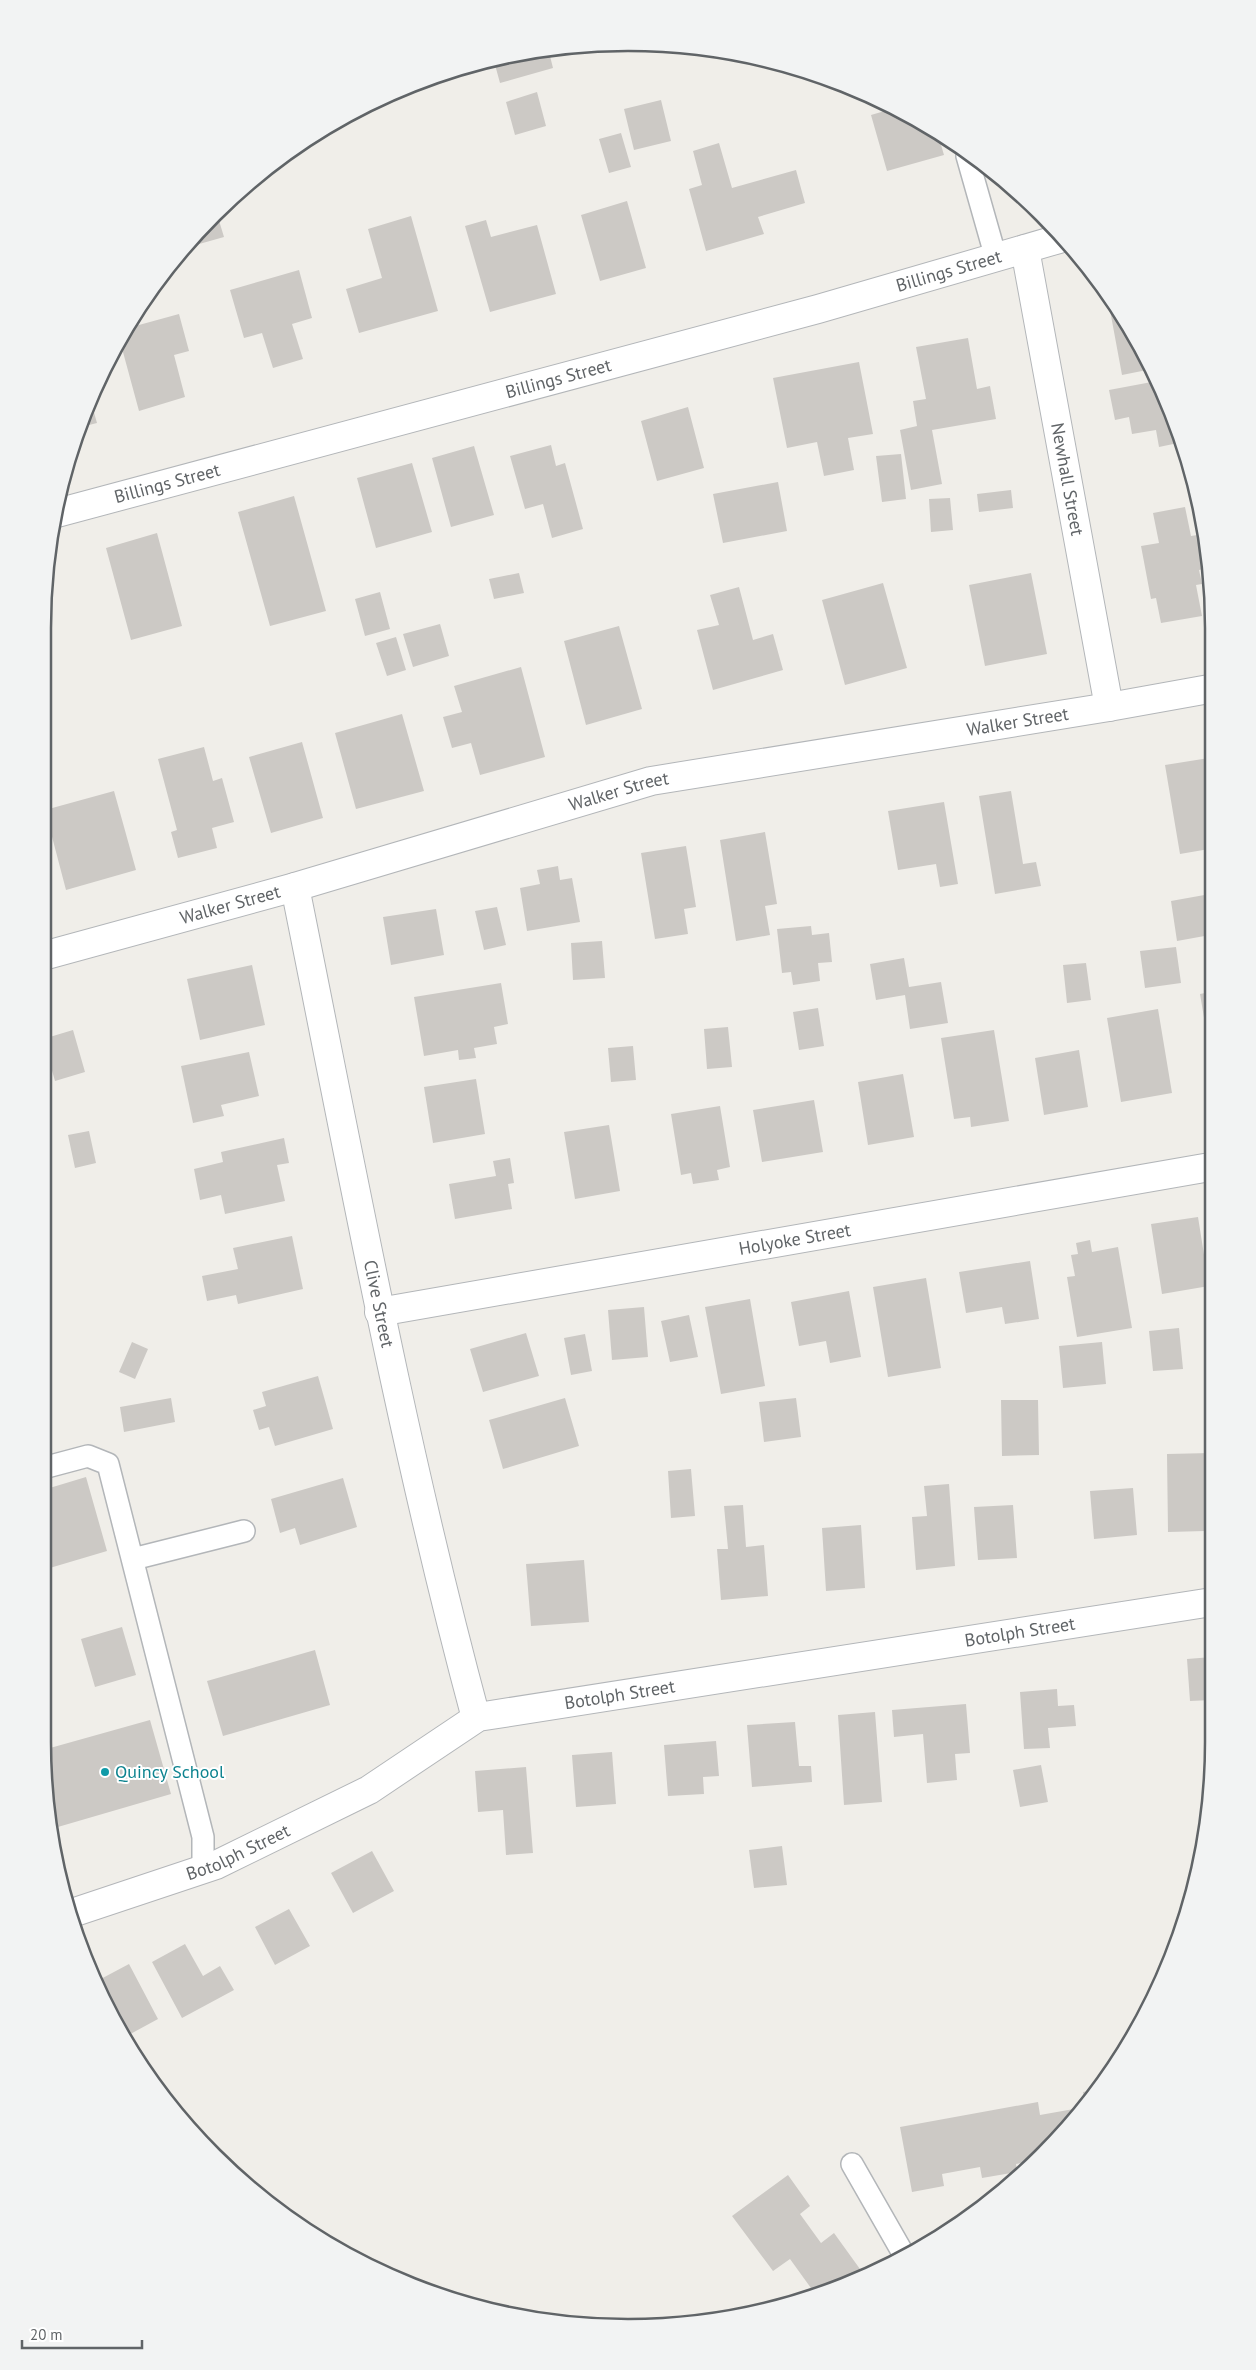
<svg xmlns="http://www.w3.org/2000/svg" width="1256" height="2370" viewBox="0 0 1256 2370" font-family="'PT Sans',sans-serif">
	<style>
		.building { fill: #ccc9c5 }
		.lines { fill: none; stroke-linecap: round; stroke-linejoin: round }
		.service-casing { stroke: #b3b6b9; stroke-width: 24 }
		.minor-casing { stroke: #b3b6b9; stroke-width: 30 }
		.service { stroke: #fff; stroke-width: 21 }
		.minor { stroke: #fff; stroke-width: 28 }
		.culture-dot { fill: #0f9aa8; stroke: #fff; stroke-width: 2 }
		.labels { text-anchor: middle; stroke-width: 4; stroke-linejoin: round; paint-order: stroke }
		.street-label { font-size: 18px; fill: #606467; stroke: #fff }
		.culture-label { font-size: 18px; fill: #0d838f; stroke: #fff; text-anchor: start }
		.rim { fill: none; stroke: #606467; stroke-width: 2.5 }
	</style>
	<rect width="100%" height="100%" fill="#f0eee9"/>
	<!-- building -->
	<path class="building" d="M548,48L553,68L500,83L494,61Z
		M537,92L546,126L515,135L506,102Z
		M661,100L671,141L634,150L624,109Z
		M895,108L939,138L944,155L887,171L871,115Z
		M621,133L631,167L609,173L599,139Z
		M719,143L732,188L796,170L805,203L758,217L764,234L706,251L689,189L702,185L693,151Z
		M627,201L646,268L600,281L581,215Z
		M217,214L224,237L185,248L202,231Z
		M411,216L438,311L359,333L346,289L382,278L368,229Z
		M486,220L491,237L537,225L556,294L490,312L465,226Z
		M299,270L312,318L292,324L303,359L273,368L262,333L244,338L230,290Z
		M1107,294L1115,302L1145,360L1147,370L1122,375Z
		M179,314L189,351L174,355L185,397L139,411L120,341L128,328Z
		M968,338L977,389L990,386L996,419L932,430L942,484L911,490L900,430L917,426L913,401L926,399L916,347Z
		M859,362L873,434L848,438L854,470L824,476L817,442L787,448L773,378Z
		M1157,381L1169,404L1178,443L1159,447L1156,430L1132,434L1129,417L1115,420L1109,390Z
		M91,402L97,423L81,427Z
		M688,407L704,468L657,481L641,421Z
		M551,445L556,466L565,463L583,529L552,538L543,504L525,509L510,456Z
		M474,446L494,515L451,527L432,458Z
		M901,454L906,499L882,502L876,456Z
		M412,463L432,532L376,548L357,478Z
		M778,482L787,531L723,543L713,494Z
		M1011,490L1013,508L979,512L977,494Z
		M294,496L326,611L270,626L238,512Z
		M950,498L953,530L931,532L929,499Z
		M1185,507L1191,536L1204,534L1208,551L1209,568L1199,570L1202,584L1196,585L1202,616L1161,623L1156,598L1151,599L1141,546L1159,543L1153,513Z
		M157,533L182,626L131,640L106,548Z
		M519,573L524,593L494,599L489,579Z
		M1031,573L1047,654L985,666L969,585Z
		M883,583L907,668L845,685L822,600Z
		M739,587L753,640L773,634L783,670L713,690L697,630L719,625L710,595Z
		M380,592L390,629L365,636L355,599Z
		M440,624L449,656L413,667L403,634Z
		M619,626L642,709L586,725L564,641Z
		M396,637L406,670L387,676L376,643Z
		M521,667L545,757L480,775L471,743L452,748L443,717L462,712L454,686Z
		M402,714L424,791L356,809L335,733Z
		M302,742L323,818L271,833L249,757Z
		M204,747L213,781L222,778L234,822L212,828L217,848L178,858L171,832L177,830L158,759Z
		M1209,758V849L1180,854L1165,765Z
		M114,791L136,870L66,890L45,810Z
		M1011,791L1023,864L1036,862L1041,886L995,894L979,796Z
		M944,802L958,884L940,887L936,864L898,870L888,811Z
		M765,832L777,904L765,906L770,935L736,941L720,840Z
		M686,846L696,907L684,909L688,934L655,939L641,853Z
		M558,866L560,880L572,878L580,922L527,931L520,888L540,884L537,870Z
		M1210,894V935L1177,941L1171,901Z
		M497,907L506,945L484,950L475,911Z
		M436,909L444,955L391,965L383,917Z
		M811,926L812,935L829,933L832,962L818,963L820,981L793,985L791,972L782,973L777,929Z
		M602,941L605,978L573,980L571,943Z
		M1176,947L1181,983L1145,988L1140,951Z
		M904,958L909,987L941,982L948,1023L910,1029L905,995L876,1000L870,964Z
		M1086,963L1091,1000L1067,1003L1063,965Z
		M252,965L265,1025L200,1040L187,979Z
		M501,983L508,1024L494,1027L497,1044L474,1048L476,1058L459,1060L458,1050L424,1056L414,997Z
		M1210,992V1046L1209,1047L1200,994Z
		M818,1008L824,1046L799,1050L793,1012Z
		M1158,1009L1172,1093L1121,1102L1107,1018Z
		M728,1027L732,1067L707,1069L704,1029Z
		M73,1030L85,1072L55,1081L43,1039Z
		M994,1030L1009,1121L971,1127L970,1117L954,1119L941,1038Z
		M633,1046L636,1080L611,1082L608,1048Z
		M1079,1050L1088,1107L1044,1115L1035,1058Z
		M249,1052L259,1096L221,1105L224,1116L193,1123L181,1066Z
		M903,1074L914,1137L868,1145L858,1082Z
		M476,1079L485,1134L433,1143L424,1087Z
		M814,1100L823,1152L762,1162L753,1110Z
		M720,1106L730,1167L717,1170L719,1180L693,1184L691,1173L681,1175L671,1114Z
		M609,1125L620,1191L575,1199L564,1132Z
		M89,1131L96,1163L75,1168L68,1135Z
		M284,1138L289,1163L277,1165L285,1201L225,1214L221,1195L200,1200L194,1169L223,1162L221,1152Z
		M510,1158L514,1183L508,1184L512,1209L455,1219L449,1184L496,1176L493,1161Z
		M1198,1217L1209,1286L1162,1294L1151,1224Z
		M292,1236L303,1289L238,1304L236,1295L207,1301L202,1276L238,1269L233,1248Z
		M1090,1240L1092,1252L1118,1247L1132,1328L1077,1337L1067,1277L1075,1276L1071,1255L1078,1254L1076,1243Z
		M1030,1261L1039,1319L1005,1324L1002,1307L966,1313L959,1272Z
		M926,1278L941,1368L888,1377L873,1287Z
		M849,1291L861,1357L830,1363L826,1341L799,1346L791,1302Z
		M750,1299L765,1386L721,1394L705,1307Z
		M644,1307L648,1357L612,1360L608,1310Z
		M689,1315L698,1357L670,1362L661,1321Z
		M1179,1328L1183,1369L1153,1371L1149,1331Z
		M526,1333L539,1376L483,1392L470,1349Z
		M585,1334L592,1371L571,1375L564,1338Z
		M132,1342L148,1349L135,1379L119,1372Z
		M1102,1342L1106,1384L1063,1388L1059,1346Z
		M318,1376L333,1429L275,1446L269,1427L259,1430L253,1410L266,1406L262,1392Z
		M171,1398L175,1422L124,1432L120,1407Z
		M565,1398L579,1446L503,1469L489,1420Z
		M796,1398L801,1437L764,1442L759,1402Z
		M1001,1400H1038L1039,1455L1002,1456Z
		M1211,1453V1486H1204L1205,1531L1168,1532L1167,1454Z
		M691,1469L695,1516L671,1518L668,1471Z
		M86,1477L107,1551L43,1570V1490Z
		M343,1478L357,1527L300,1545L295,1528L280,1533L271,1499Z
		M949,1484L955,1566L916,1570L912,1517L927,1516L924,1486Z
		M1133,1488L1137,1535L1094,1539L1090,1491Z
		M743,1505L746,1547L764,1545L768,1596L721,1600L717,1549H728L724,1506Z
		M1013,1505L1017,1558L978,1560L974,1507Z
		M861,1525L865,1588L826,1591L822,1528Z
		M584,1560L589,1622L531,1626L526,1564Z
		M122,1627L136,1675L95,1687L81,1639Z
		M315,1650L330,1705L223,1736L207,1681Z
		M1212,1657V1700L1190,1701L1187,1659Z
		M1057,1689L1058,1706L1074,1705L1076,1726L1048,1728L1050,1748L1024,1749L1020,1692Z
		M966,1704L970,1753L955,1754L957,1780L927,1783L923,1734L894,1737L892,1710Z
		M875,1712L882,1802L844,1805L838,1715Z
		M150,1720L171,1794L51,1829L43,1750Z
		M795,1722L799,1766H811L812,1782L752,1787L747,1725Z
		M716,1741L719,1776L703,1777L704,1794L668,1796L664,1745Z
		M612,1752L616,1804L576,1807L572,1755Z
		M1041,1765L1048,1802L1020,1807L1013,1770Z
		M526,1767L533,1853L506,1855L503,1810L478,1812L475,1771Z
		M782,1846L787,1885L754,1888L749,1850Z
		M372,1851L394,1891L353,1913L331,1873Z
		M289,1909L310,1946L275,1965L255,1927Z
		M185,1944L203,1976L220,1966L234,1990L182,2018L152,1962Z
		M129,1964L158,2019L123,2038L97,1981Z
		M1098,2089L1093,2098L1042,2156L1037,2160L1016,2164L1017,2172L982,2178L980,2167L942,2174L944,2186L912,2192L900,2127L1038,2102L1040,2115L1085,2107L1083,2092Z
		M788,2175L810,2206L800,2214L821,2243L834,2233L865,2276L816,2295L790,2259L773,2271L732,2216Z"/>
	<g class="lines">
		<defs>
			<path id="service" d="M967,156L996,258
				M43,1468L88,1456L108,1464L203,1837V1869
				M133,1559L244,1531
				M852,2164L904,2255"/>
			<g id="minor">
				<path id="s1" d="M1025,249L1109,707"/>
				<path id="s2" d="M57,513L818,309L1059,239"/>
				<path id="s3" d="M295,887C351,1165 402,1444 476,1718"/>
				<path id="s4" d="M43,956L295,887L651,781L1109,707L1209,689"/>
				<path id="s5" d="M379,1312L1210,1167"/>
				<path id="s6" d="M69,1914L216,1865L369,1790L478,1717L1212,1602"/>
			</g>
		</defs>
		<!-- service casing -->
		<use href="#service" class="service-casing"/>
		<!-- minor casing -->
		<use href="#minor" class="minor-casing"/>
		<!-- service -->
		<use href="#service" class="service"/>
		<!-- minor -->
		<use href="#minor" class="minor"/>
	</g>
	<!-- markers -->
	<circle class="culture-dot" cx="105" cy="1772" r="5"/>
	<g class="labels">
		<!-- street labels -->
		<g class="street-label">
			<text dy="6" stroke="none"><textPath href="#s2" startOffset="924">Billings Street</textPath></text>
			<text dy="6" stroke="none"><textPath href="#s2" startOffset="519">Billings Street</textPath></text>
			<text dy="6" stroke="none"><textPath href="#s1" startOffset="234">Newhall Street</textPath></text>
			<text dy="6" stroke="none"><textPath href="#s2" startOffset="114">Billings Street</textPath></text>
			<text dy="6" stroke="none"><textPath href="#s4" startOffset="1004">Walker Street</textPath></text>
			<text dy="6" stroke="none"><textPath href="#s4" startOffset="599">Walker Street</textPath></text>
			<text dy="6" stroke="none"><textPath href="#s4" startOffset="194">Walker Street</textPath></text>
			<text dy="6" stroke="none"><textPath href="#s5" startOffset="422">Holyoke Street</textPath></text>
			<text dy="6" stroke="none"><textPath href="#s3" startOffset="425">Clive Street</textPath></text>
			<text dy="6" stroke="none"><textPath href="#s6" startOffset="1005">Botolph Street</textPath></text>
			<text dy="6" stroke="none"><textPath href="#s6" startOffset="600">Botolph Street</textPath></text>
			<text dy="6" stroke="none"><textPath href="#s6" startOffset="180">Botolph Street</textPath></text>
		</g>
		<!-- culture labels -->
		<g class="culture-label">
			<text x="115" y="1778">Quincy School</text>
		</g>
	</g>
	<!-- crop -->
	<path d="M0 0H1256V2370H0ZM628 51H628A577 577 0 0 1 1205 628V1742A577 577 0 0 1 628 2319H628A577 577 0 0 1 51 1742V628A577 577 0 0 1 628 51Z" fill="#f2f3f3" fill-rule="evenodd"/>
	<path class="rim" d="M628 51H628A577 577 0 0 1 1205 628V1742A577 577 0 0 1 628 2319H628A577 577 0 0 1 51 1742V628A577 577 0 0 1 628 51Z"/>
	<!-- scale -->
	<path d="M22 2340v8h120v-8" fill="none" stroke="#606467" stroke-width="2.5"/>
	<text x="30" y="2340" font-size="15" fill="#606467" stroke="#ffffff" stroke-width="4" paint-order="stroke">20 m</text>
</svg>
